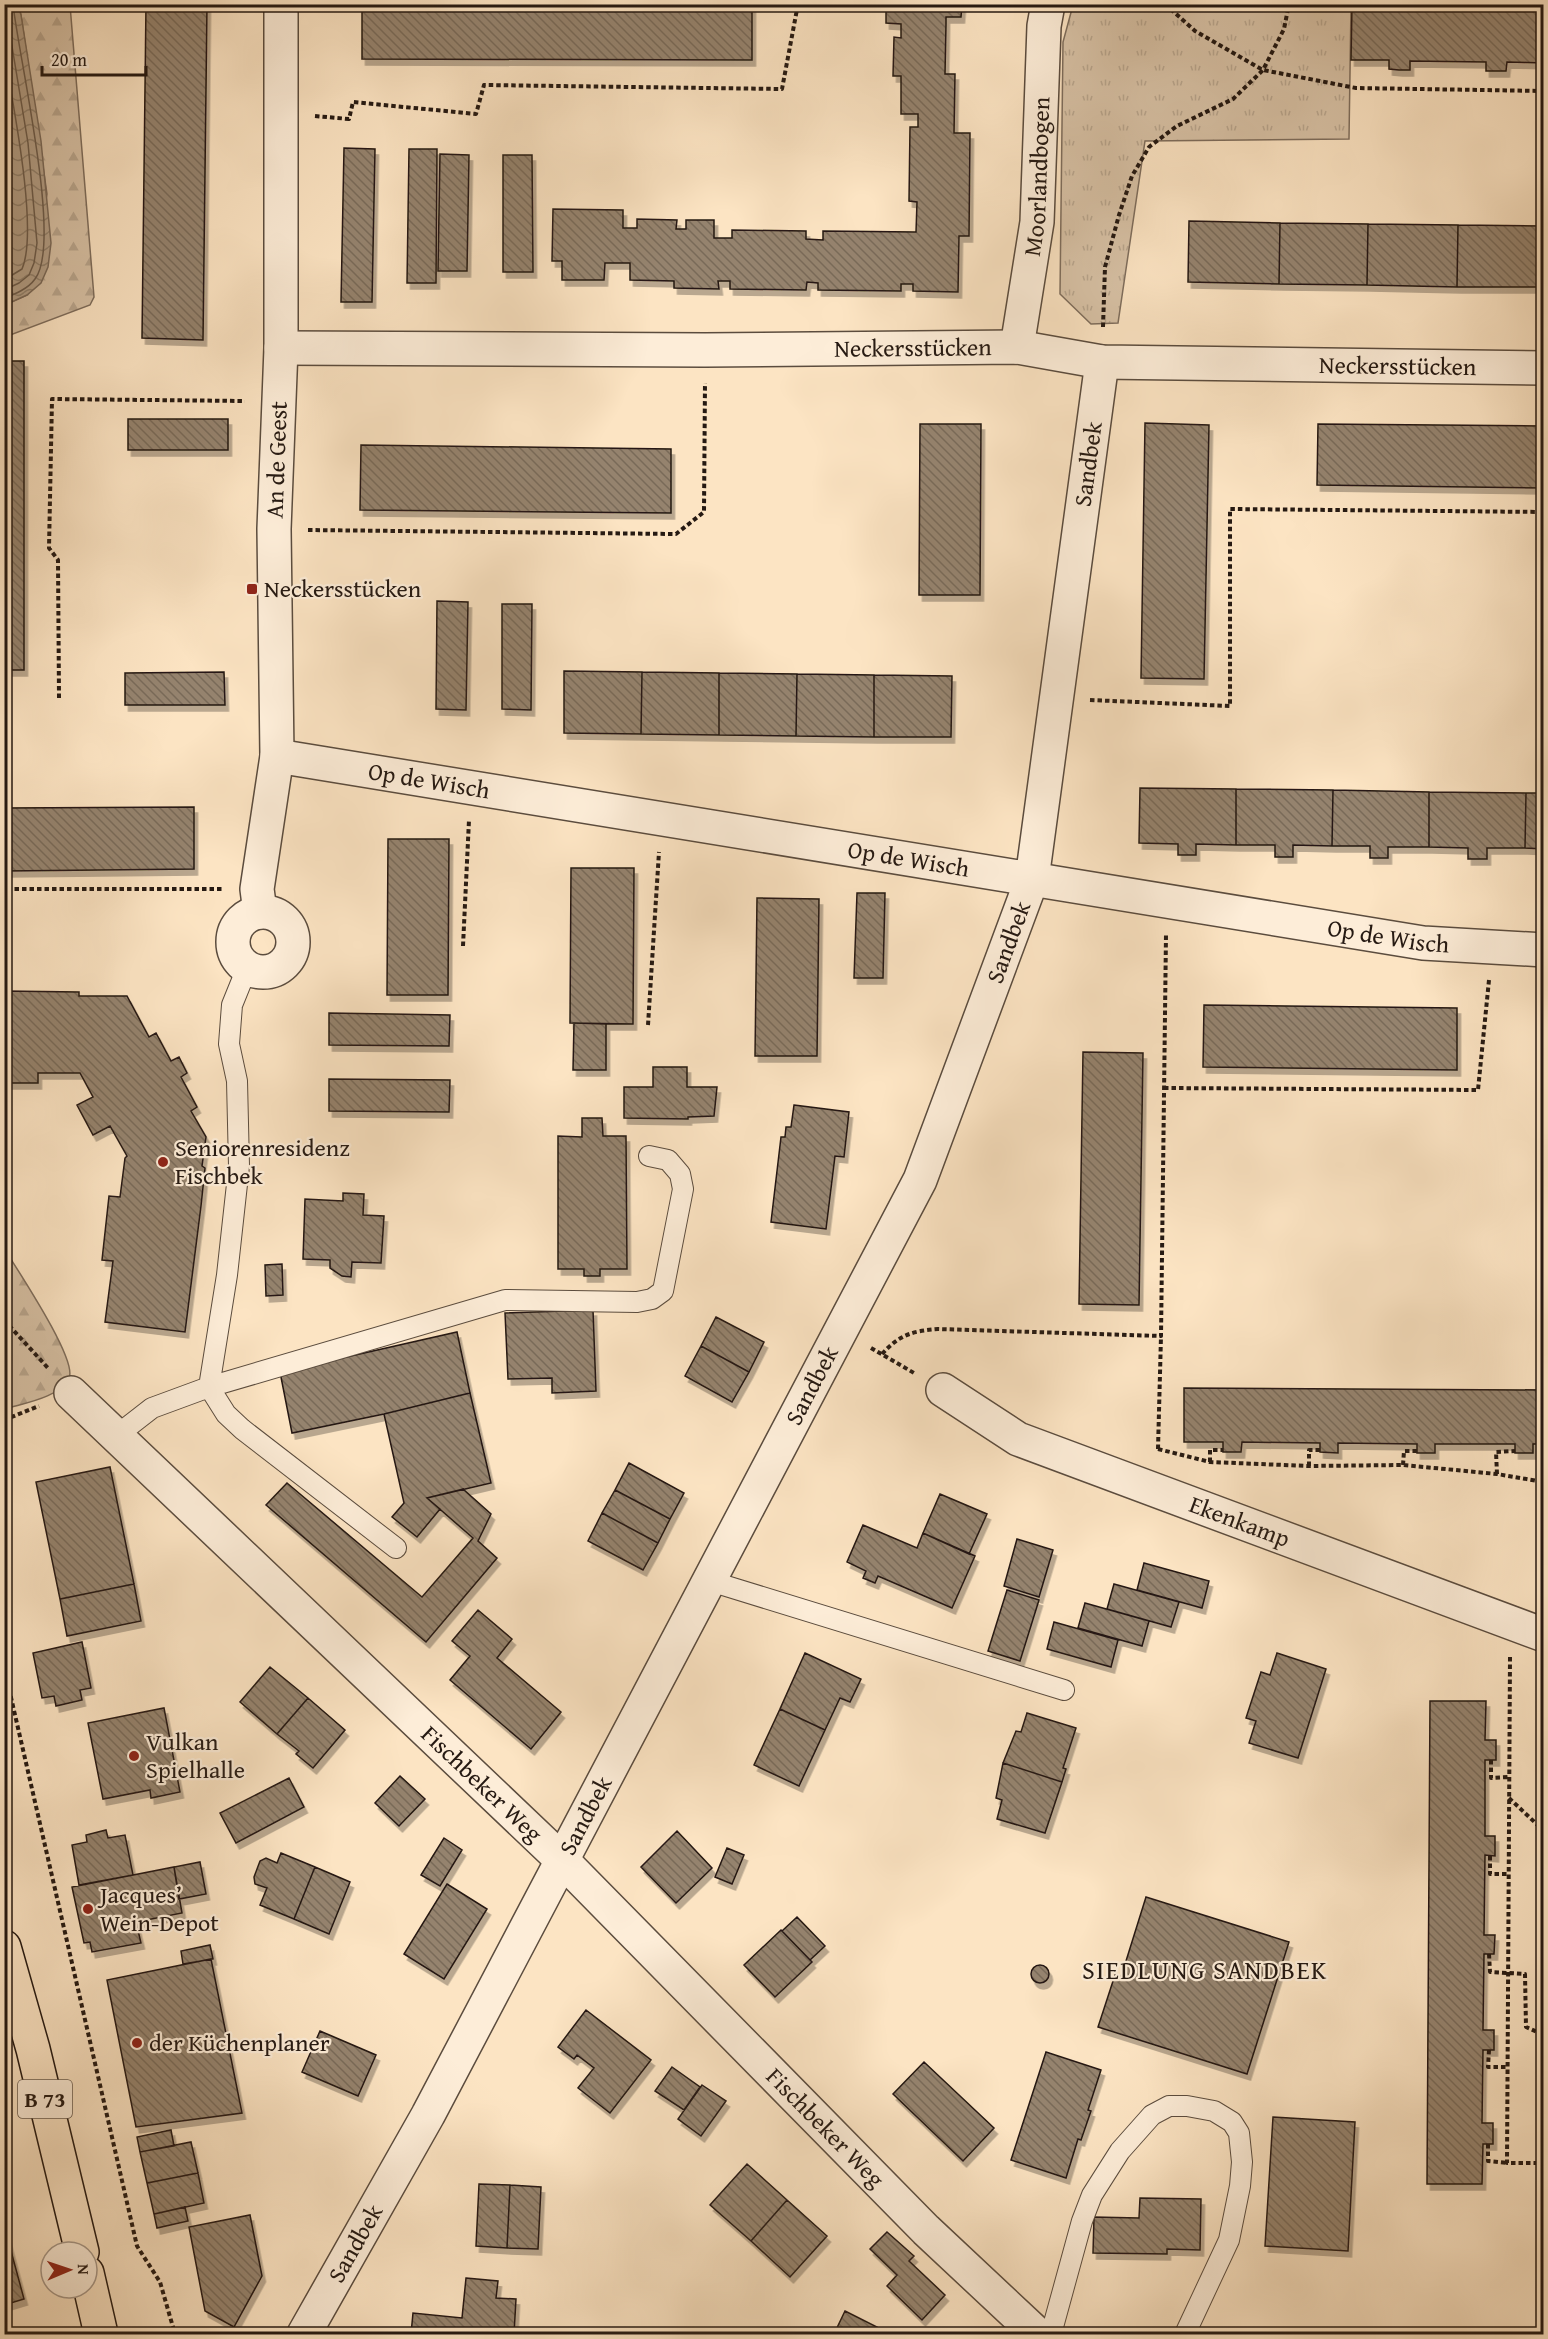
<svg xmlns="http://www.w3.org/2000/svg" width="1548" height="2339" viewBox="0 0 1548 2339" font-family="'Gentium Book Plus',serif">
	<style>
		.forest { fill: url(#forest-firs); stroke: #7e6d5c; stroke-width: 1.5 }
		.park { fill: url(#park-tufts); stroke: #7e6d5c; stroke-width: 1.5 }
		.water { fill: url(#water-waves); stroke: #7a6958; stroke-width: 1.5 }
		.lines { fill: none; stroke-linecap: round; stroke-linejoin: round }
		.shore { stroke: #6c5c4c; stroke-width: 1.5 }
		.building { fill: url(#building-back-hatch); stroke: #251912; stroke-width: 1.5; filter: url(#shadow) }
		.lane-casing { stroke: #5b4c3e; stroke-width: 22 }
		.street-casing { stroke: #5b4c3e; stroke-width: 36 }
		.primary-casing { stroke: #251912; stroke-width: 36 }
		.path { stroke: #251912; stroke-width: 4; stroke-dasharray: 4.5 3; stroke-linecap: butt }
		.lane { stroke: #fdedd8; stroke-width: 20 }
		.street { stroke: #fdedd8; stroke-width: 33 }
		.primary { stroke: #fce4c3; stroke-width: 33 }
		.poi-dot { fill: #8f2418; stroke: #fdedd8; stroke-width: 2 }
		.labels { text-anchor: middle; stroke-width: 4.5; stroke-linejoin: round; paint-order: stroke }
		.shield { fill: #fdedd8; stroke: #66594d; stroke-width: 1.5 }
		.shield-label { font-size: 22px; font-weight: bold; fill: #251912 }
		.street-label { font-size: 24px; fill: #251912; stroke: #fdedd8 }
		.poi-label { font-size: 24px; fill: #251912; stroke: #fdedd8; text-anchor: start }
		.neighbourhood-label { font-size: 26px; letter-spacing: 1.5px; fill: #251912; stroke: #fdedd8 }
	</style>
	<defs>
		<pattern id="forest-firs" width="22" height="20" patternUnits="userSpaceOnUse" patternTransform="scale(1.5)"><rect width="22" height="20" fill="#d7c1a5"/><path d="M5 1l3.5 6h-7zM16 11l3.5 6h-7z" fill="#b8a58d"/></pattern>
		<pattern id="park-tufts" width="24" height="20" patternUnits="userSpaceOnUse" patternTransform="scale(1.5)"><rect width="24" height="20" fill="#d7c1a5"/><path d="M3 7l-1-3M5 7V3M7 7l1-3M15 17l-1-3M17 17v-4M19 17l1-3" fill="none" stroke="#b8a58d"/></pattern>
		<pattern id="water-waves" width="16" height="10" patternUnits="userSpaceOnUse" patternTransform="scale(1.5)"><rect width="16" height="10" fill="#b39f87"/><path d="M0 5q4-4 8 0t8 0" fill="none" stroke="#91816d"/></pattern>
		<pattern id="building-back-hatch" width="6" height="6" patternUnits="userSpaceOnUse" patternTransform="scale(1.5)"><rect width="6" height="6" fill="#95836e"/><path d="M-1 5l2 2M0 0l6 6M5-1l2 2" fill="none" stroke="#796a59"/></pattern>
		<filter id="shadow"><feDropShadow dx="3.5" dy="6" stdDeviation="0" flood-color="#0004"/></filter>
	</defs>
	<rect width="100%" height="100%" fill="#fce4c3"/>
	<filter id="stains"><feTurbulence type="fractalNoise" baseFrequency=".00333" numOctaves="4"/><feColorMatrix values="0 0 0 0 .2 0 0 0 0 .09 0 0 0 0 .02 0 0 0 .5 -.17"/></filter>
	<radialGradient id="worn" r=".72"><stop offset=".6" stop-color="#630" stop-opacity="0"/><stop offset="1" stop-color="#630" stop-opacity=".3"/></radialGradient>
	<!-- forest -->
	<path class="forest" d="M18,5H70L94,297L90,305L5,337L4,305L27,295L47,194L21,15Z
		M4,1248C16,1268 78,1360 69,1378C59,1398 24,1403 5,1409Z"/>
	<!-- park -->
	<path class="park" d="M1073,5H1351L1349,139L1145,141L1118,323L1091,324L1060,294L1063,42Z"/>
	<!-- water -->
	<path class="water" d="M4,5H18L21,15L41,141L51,243L48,267L41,283L27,295L5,305Z"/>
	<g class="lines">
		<!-- shore -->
		<path class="shore" d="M4,52C12,99 39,230 22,269L4,280
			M4,290L19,283L29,275L34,263L37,243L28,143L5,4
			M4,298C15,294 28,289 35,279C63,243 18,55 13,4"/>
	</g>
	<!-- building -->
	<path class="building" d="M146,4H207L203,340L142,338Z
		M362,4H752V60L362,59Z
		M886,4H962L961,17H946V24L945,74H955L954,133H970L969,236H959L958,292L913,291V284H901V291L818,290V283L807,282L806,290L730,289V281H718L719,289L674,288V281L630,280V263H605L604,280H562V261H552L553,209L623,210V228H637V219L677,220L676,229H686V220H714V238H732V230L806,231V239L823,240V231L916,232L917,202L909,201L910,127H918V114H901V76H893L894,37L901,38V24L886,23Z
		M1352,5L1544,7V63L1507,62L1506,71H1486V62L1410,61V70H1399L1389,69V60H1351Z
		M344,148L375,149L372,302H341Z
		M409,149H437L436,283H407Z
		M440,154L469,155L467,271H438Z
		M503,155H532L533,272H503Z
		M1189,221L1280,223L1279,284L1188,282Z
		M1280,223L1368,224L1367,285L1279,284Z
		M1368,224L1458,225L1457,287L1367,285Z
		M1458,225L1544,226V287H1457Z
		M4,361H24V670H4Z
		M128,419H228V450H128Z
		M1145,423L1209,425L1204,679L1141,678Z
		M920,424H981L980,595H919Z
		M1318,424L1544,426V488L1317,485Z
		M361,445L671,449V513L360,510Z
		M437,601L468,602L466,710L436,709Z
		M502,604H532L531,710L502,709Z
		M564,671L642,672L641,734L564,733Z
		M224,672L225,705H125V673Z
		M642,672L719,673V735L641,734Z
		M719,673L797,674L796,736L719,735Z
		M797,674L874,675V737L796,736Z
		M874,675L952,676L951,737H874Z
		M1140,788L1236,789V845L1196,844V855H1178V844L1139,843Z
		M1236,789L1333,790L1332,846L1293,845V857H1275V845H1236Z
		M1333,790L1429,792V847H1388V858H1370V846H1332Z
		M1429,792L1526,793L1525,848H1487V859H1468V848L1429,847Z
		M1526,793H1544V849L1525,848Z
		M194,807V869L4,871V808Z
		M388,839H449L448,995H387Z
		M571,868H634L633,1024L570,1023Z
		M857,893H885L883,978H854Z
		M757,898L819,899L817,1056H755Z
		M4,991L79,992V996H127L149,1037L156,1033L171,1061L179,1057L187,1073L181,1077L197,1107L191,1111L206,1137L202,1166L205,1168L201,1206L185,1332L105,1322L113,1261L102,1260L109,1196L120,1197L125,1158L127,1156L110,1126L93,1135L77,1105L93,1097L80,1073H38V1083H4Z
		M1204,1005L1457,1008V1070L1203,1067Z
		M329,1013L450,1015L449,1046L329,1045Z
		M574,1023L606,1024V1070H573Z
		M1083,1052L1143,1053L1139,1305L1079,1304Z
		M653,1067H687V1087H717L714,1116L688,1117V1119L624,1118V1087H653Z
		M329,1079L450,1080L449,1112L329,1111Z
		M794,1105L849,1112L844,1157L835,1156L826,1229L771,1222L781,1137H785L786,1127H791Z
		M582,1118H602L603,1136H626L627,1269H600V1276H584V1269H558V1136L582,1137Z
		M343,1193L364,1194L363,1215L384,1216L381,1263L352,1262L351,1277L342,1276L330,1268V1260L303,1259L305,1199L343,1201Z
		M282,1264L283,1295L266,1296L265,1265Z
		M593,1310L596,1391L552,1393V1378L508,1379L505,1313Z
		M716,1317L764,1342L749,1372L701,1346Z
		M457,1332L470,1393L384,1414L292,1433L280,1372Z
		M701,1346L749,1372L732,1402L685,1376Z
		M1184,1388L1544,1390V1444H1533V1453H1515V1444H1435V1453H1417V1444L1338,1443V1453L1320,1452V1443L1242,1442L1241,1452H1223V1442H1184Z
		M470,1393L491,1483L427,1498L440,1509L417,1537L392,1517L404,1503L384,1414Z
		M629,1463L684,1493L670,1519L615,1490Z
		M110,1467L134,1584L60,1599L36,1482Z
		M287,1483L422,1597L473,1538L427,1498L463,1489L491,1514L478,1541L497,1558L426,1642L266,1505Z
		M615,1490L670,1519L658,1543L602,1513Z
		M940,1494L987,1514L969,1554L923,1533Z
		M602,1513L658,1543L643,1570L588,1541Z
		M863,1525L917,1548L923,1533L975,1556L952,1608L878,1576L875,1583L863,1578L866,1571L847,1562Z
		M1017,1539L1053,1550L1039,1597L1004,1586Z
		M1144,1563L1209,1581L1202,1608L1137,1590Z
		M134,1584L141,1621L67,1636L60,1599Z
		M1114,1584L1179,1602L1171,1627L1107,1609Z
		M1007,1590L1039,1600L1020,1661L988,1651Z
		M1085,1603L1149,1621L1142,1646L1078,1628Z
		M478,1610L512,1639L497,1658L561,1712L531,1749L450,1680L470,1656L452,1641Z
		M1054,1622L1118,1640L1111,1667L1047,1649Z
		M82,1642L91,1688L80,1690L82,1700L56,1706L54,1696L42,1698L33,1653Z
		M805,1653L861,1679L850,1702L840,1698L825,1730L780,1709Z
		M1277,1653L1326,1669L1298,1758L1249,1743L1256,1721L1246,1718L1261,1672L1270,1675Z
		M270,1667L308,1698L277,1734L240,1702Z
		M308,1698L345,1730L313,1768L296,1754L299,1751L277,1734Z
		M1430,1701H1486L1485,1740H1496V1760H1485V1836H1495V1856L1485,1855L1484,1935H1495L1494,1954H1484L1483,2030H1494V2050H1483L1482,2123H1493V2144H1483L1482,2184H1427Z
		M164,1708L180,1792L151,1798L150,1790L103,1799L88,1723Z
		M780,1709L825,1730L799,1786L754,1765Z
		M1027,1713L1076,1728L1063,1768L1066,1769L1062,1782L1003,1763L1016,1731L1021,1732Z
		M1003,1763L1062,1782L1045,1833L997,1819L1002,1800L996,1798Z
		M400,1776L425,1799L399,1826L375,1803Z
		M289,1778L304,1807L236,1843L220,1813Z
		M106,1830L108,1838L125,1835L133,1875L79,1885L72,1845L87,1842L86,1835Z
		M677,1831L712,1868L676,1903L641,1867Z
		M444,1838L462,1850L440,1886L421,1875Z
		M727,1848L744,1855L732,1884L715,1877Z
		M281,1853L315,1867L294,1919L260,1905L267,1888L255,1884L254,1877L260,1861L266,1858L277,1863Z
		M200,1862L206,1894L179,1899L174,1867Z
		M174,1867L182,1913L136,1922L141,1943L92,1952L90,1942L84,1943L72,1887Z
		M315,1867L350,1882L329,1934L294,1919Z
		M447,1884L487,1909L444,1979L404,1954Z
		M1146,1897L1289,1942L1247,2074L1098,2027L1115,1975L1121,1977Z
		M797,1917L825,1946L810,1960L782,1931Z
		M781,1930L812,1962L775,1997L744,1965Z
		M210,1945L213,1959L183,1964L181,1951Z
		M211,1959L242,2113L136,2127L107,1980Z
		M1031 1974a9 9 0 1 1 18 0a9 9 0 1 1-18 0Z
		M586,2010L651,2060L610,2113L578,2088L594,2068L577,2055L574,2059L558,2047Z
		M320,2031L376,2055L358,2096L302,2072Z
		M1046,2052L1101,2070L1088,2110L1091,2111L1081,2140L1078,2139L1066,2178L1011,2160Z
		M924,2062L994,2128L963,2161L893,2094Z
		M672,2067L700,2087L684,2110L655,2091Z
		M702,2085L726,2101L701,2136L678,2119Z
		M1273,2117L1355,2122L1348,2251L1265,2246Z
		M171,2130L174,2146L140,2152L137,2137Z
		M191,2142L198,2173L147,2183L140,2152Z
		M747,2164L787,2200L751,2241L710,2205Z
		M198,2173L204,2203L154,2214L147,2183Z
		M479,2184L510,2185L507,2248L476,2246Z
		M510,2185L541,2187L538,2249L507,2248Z
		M1140,2198L1201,2199L1200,2250L1167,2249V2254L1093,2253L1094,2217L1139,2218Z
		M787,2200L827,2236L790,2277L751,2241Z
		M185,2207L188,2221L157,2228L154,2214Z
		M250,2215L262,2276L234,2327L205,2311L189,2227Z
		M4,2225L24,2299L4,2305Z
		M887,2232L914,2256L909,2261L945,2295L922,2320L887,2286L897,2275L870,2249Z
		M466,2278L498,2281L496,2298L516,2299L514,2334L490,2331V2334H411L413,2313L462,2318Z
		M845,2311L877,2327L873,2334H834Z"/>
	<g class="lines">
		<defs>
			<path id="lane" d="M247,968L232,1005L229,1044L237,1081L239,1166L227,1275L209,1387L226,1414L242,1429L396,1548
				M116,1436L152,1408L209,1387L505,1300L637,1302L652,1299L663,1291L683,1189L680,1174L668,1160L649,1156
				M710,1581L1064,1690
				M1051,2334L1082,2221L1092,2195L1120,2151L1152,2115L1169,2106H1187L1214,2111L1232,2122L1239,2133L1242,2162L1240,2186L1229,2240L1185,2334"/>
			<g id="street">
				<path id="s1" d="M1017,347L1037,222L1044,26L1048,4"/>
				<path id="s2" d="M281,348L705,350L1017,347L1102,362L1544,368"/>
				<path id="s3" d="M277,756L1423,943L1544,950"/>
				<circle cx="263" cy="942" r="30"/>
				<path id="s4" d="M260,912L257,889L277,756L274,529L281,348V4"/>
				<path id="s5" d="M943,1390L1018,1439L1544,1635"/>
				<path id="s6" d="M71,1393L563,1861L926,2230L1037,2334"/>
				<path id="s7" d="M304,2334L428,2115L920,1180L1032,879L1102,362"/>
			</g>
			<path id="primary" d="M4,1947L33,2049L82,2252
				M87,2273L101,2334"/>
		</defs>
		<!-- lane casing -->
		<use href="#lane" class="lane-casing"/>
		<!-- street casing -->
		<use href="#street" class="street-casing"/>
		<!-- primary casing -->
		<use href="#primary" class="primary-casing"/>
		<!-- path -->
		<path class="path" d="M1165,4L1195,31L1263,70L1356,88L1544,91
			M315,116L349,119L353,102L476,114L484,85L782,89L798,4
			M1103,327L1105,267L1119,215L1132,176L1149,147L1177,126L1233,99L1263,70L1284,29L1289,4
			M308,530L676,534L704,512L705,383
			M59,698L58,560L49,548L52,399L245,401
			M1090,700L1230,706V509L1544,512
			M7,889H222
			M463,946L469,820
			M648,1025L659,852
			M1164,1088L1478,1090L1489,980
			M4,1320L48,1368
			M871,1348L914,1373
			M882,1354C899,1335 912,1331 938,1329L1161,1336L1166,934
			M4,1420L39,1406
			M1158,1449L1210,1462L1309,1466L1403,1465L1497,1474L1544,1482
			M1158,1449L1161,1336
			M1210,1462V1450H1223
			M1403,1465L1404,1451H1417
			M1309,1466V1450H1320
			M1497,1474L1496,1452L1515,1451
			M1510,1657L1507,2163H1544
			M4,1667L137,2246L160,2282L175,2334
			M1491,1760V1778L1509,1777
			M1509,1798L1544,1831
			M1490,1856V1874H1508
			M1489,1954L1490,1972L1525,1974L1526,2027L1544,2035
			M1489,2050L1488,2067H1508
			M1488,2144V2161L1507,2163"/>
		<!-- lane -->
		<use href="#lane" class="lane"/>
		<!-- street -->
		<use href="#street" class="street"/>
		<!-- primary -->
		<use href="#primary" class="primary"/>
	</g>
	<!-- markers -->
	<g class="poi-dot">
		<rect x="246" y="583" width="12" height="12" rx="3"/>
		<circle cx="163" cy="1162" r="6"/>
		<circle cx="134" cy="1756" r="6"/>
		<circle cx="88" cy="1909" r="6"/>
		<circle cx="137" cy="2043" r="6"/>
	</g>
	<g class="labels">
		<!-- shield labels -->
		<rect class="shield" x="18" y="2080" width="54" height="38" rx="4.5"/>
		<g class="shield-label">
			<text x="45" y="2107">B 73</text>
		</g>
		<!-- street labels -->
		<g class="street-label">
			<text dy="8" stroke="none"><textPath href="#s1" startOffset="172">Moorlandbogen</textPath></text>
			<text dy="8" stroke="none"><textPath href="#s2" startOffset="632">Neckersstücken</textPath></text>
			<text dy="8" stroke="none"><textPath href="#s2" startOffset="1118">Neckersstücken</textPath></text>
			<text dy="8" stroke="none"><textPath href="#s4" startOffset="454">An de Geest</textPath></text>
			<text dy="8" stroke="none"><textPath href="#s7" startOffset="2048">Sandbek</textPath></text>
			<text dy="8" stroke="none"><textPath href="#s3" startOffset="154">Op de Wisch</textPath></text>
			<text dy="8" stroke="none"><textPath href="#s3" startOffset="640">Op de Wisch</textPath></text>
			<text dy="8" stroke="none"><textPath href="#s3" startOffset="1126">Op de Wisch</textPath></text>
			<text dy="8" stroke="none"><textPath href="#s7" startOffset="1562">Sandbek</textPath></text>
			<text dy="8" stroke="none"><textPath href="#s7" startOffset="1076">Sandbek</textPath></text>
			<text dy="8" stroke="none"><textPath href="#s5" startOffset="326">Ekenkamp</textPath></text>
			<text dy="8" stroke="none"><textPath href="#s6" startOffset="567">Fischbeker Weg</textPath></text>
			<text dy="8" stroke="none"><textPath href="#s7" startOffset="590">Sandbek</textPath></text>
			<text dy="8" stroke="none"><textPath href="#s6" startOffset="1053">Fischbeker Weg</textPath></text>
			<text dy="8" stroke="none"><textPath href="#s7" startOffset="104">Sandbek</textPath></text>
		</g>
		<!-- poi labels -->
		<g class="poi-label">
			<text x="264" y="597">Neckersstücken</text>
			<text x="175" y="1156">Seniorenresidenz<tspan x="175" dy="28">Fischbek</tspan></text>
			<text x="146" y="1750">Vulkan<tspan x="146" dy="28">Spielhalle</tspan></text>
			<text x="100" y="1903">Jacques’<tspan x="100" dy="28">Wein-Depot</tspan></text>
			<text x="149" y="2051">der Küchenplaner</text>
		</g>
		<!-- neighbourhood labels -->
		<g class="neighbourhood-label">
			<text x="1205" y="1979">SIEDLUNG SANDBEK</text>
		</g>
	</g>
	<!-- margin -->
	<rect width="1548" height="2339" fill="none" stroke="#fce4c3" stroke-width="24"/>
	<rect x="6" y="6" width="1536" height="2327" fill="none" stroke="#251912" stroke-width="3"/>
	<rect x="12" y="12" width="1524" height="2315" fill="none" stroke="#251912" stroke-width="1.5"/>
	<!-- north arrow -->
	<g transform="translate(69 2270) rotate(88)"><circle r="28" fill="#fdedd8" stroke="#a79889" stroke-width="1.5"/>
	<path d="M0-4.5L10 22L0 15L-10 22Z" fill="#8f2418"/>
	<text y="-9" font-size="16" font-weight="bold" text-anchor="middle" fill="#251912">N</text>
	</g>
	<!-- scale -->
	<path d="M42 66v9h104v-9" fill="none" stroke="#251912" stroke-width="3"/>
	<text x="51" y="66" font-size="18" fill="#251912" stroke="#fdedd8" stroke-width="4.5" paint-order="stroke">20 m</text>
	<rect width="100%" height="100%" filter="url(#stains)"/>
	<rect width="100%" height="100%" fill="url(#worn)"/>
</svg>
